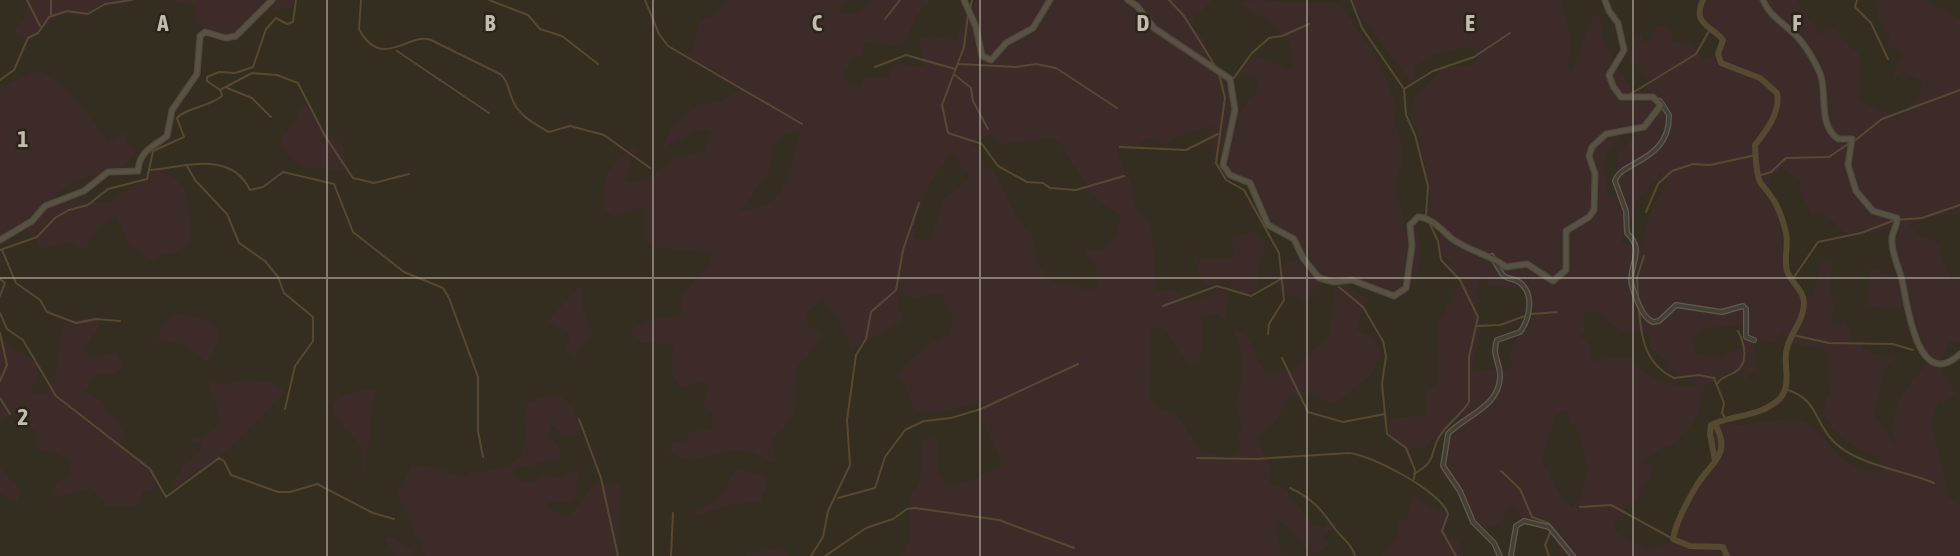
<svg xmlns="http://www.w3.org/2000/svg" width="1960" height="556" viewBox="0 0 1960 556" font-family="'Asap Condensed',sans-serif">
	<style>
		.green { fill: #3d2b2a; fill-rule: evenodd }
		.lines { fill: none; stroke-linecap: round; stroke-linejoin: round }
		.stream { stroke: #554930; stroke-width: 2 }
		.river { stroke: #554930; stroke-width: 6 }
		.street-casing { stroke: #605b4e; stroke-width: 6 }
		.secondary-casing { stroke: #4f493d; stroke-width: 7 }
		.street { stroke: #454034; stroke-width: 3.5 }
		.secondary { stroke: #585242; stroke-width: 4.5 }
		.grid { fill: none; stroke: #c2bcae; stroke-width: 2; stroke-opacity: 0.55 }
		.grid-label { font-size: 23px; text-anchor: middle; font-weight: bold; fill: #c2bcae; stroke: #2a2419; stroke-width: 5; stroke-linejoin: round; paint-order: stroke }
	</style>
	<rect width="100%" height="100%" fill="#342e20"/>
	<!-- green -->
	<path class="green" d="M26,0H132L96,10L82,18L65,13L30,38L14,34L28,11Z
		M169,0H294L292,6L261,13L238,35C221,35 209,34 196,22V5Z
		M726,0H847L837,11L849,15L863,10L869,0H930L919,11L904,43L890,46L863,42V56H854L842,75L847,82L860,86L865,78L890,77L889,69L897,63L924,68L919,38L932,36L945,40L951,37L956,42L964,14L975,5L974,0H1212L1201,12L1193,14L1195,29L1205,40L1211,69L1221,70L1238,100L1240,113L1257,90V78L1237,74L1245,57H1259L1292,70L1290,43L1273,25L1241,4L1254,0L1339,3L1379,62L1396,106L1393,120L1401,139L1403,160L1395,186L1405,226L1399,232L1416,231C1425,247 1418,283 1404,296L1391,295L1350,280L1344,284L1367,298L1357,330L1376,339L1381,354L1370,376L1334,404L1314,396H1290L1274,425L1267,426L1257,438L1271,468L1269,485L1281,486L1314,525L1325,528L1333,520L1339,526L1322,535L1330,545L1311,555L1286,525L1276,519L1281,556H899C919,537 906,520 910,499C912,492 919,487 920,480C922,468 919,455 922,442L930,437L938,443L937,469L947,486L968,481L1003,465L974,402C955,410 935,417 915,410L904,383L896,376C899,366 936,337 947,336C958,322 948,308 941,294L912,298L900,293L898,306L904,321L851,349L844,330L823,299L805,315L808,325L824,335L797,368L795,409L789,421L772,439V448L778,463C764,461 754,450 741,450C716,450 691,471 670,451L672,442H683L691,432L711,429L713,415L702,405L708,384L700,382L681,388L671,371L673,344L641,343L630,332C645,316 662,321 682,314L681,295L711,263V253L654,248C637,239 650,221 642,207L615,217L605,211C597,183 613,162 634,146L643,152L634,155L625,180C649,189 657,166 677,158C686,154 696,154 705,151L711,131L701,129L662,148L673,126L699,104L718,102L741,90L721,78L722,71L686,60L688,53L693,50L700,20L711,16ZM1215,124L1206,137L1213,152V165L1216,169L1221,143L1228,142L1229,169L1235,178L1254,186L1265,207L1267,224L1276,230L1292,234L1307,256L1299,264L1286,261L1276,288L1307,303L1316,286L1327,283L1335,286L1328,338L1306,355L1294,370C1252,380 1264,357 1246,336C1243,332 1237,331 1232,327L1241,350L1242,380L1236,400L1242,428L1238,434L1241,448L1230,458L1200,451L1177,414L1158,407L1150,398L1151,328L1163,327L1187,364L1199,363L1202,343L1201,316L1219,315L1226,321L1228,293L1222,289L1208,296L1185,301L1176,289L1156,291L1151,220L1143,219L1135,205L1133,188L1116,150L1136,147L1146,137L1166,145L1174,138ZM800,130C795,147 788,192 772,202C763,207 749,209 739,212L768,173L773,148L782,136ZM991,134L998,145L1051,138L1059,142L1094,198L1120,215L1116,234L1106,249L1085,250V256L1094,263L1098,284L1095,288C1082,293 1070,281 1055,284L1037,262L1033,236L1016,216L993,169H986L979,150L971,144ZM952,153L970,178L943,199L931,241L913,238C918,208 930,175 952,153Z
		M1349,0H1562L1570,39L1568,70L1572,71L1575,64L1594,13C1607,20 1598,27 1602,38C1605,45 1635,98 1639,101L1650,83L1636,64L1629,66L1634,34L1641,35L1644,42H1650L1655,28L1663,25L1670,30L1673,40L1694,46L1703,59L1718,54L1722,38L1711,35C1704,23 1701,14 1702,1L1710,5L1714,0H1797L1820,34L1834,28L1850,48L1859,54L1862,76L1858,100L1895,118L1914,103L1924,83L1904,72L1894,79L1895,68L1905,54L1887,45L1890,39L1879,19L1876,0H1924L1960,19V214L1938,216L1909,225L1922,238L1934,239L1939,244L1941,258L1953,282L1960,274V344L1951,340C1934,365 1942,370 1956,394L1942,404L1939,400C1922,429 1947,468 1949,499L1960,504V556H1561L1551,525L1523,521L1512,504L1499,525L1479,528L1455,484L1441,475C1441,449 1451,438 1466,420L1461,417L1431,440L1424,450L1412,447L1408,451L1387,440L1389,423L1395,417L1425,416L1426,391L1436,385L1439,378L1438,324L1460,283L1451,269V262L1439,255L1437,249L1443,228L1425,214C1436,197 1429,189 1422,172L1426,163L1420,156V139L1411,116L1415,98L1443,68L1472,65L1476,61L1475,47C1457,49 1424,52 1414,69L1415,80L1410,81ZM1621,134H1632L1633,138L1617,155L1619,185L1615,196L1607,195L1605,157ZM1781,167L1801,181L1799,188L1812,216L1818,212L1832,220L1847,236H1865L1896,226L1891,246L1900,279L1870,268L1867,306L1892,309L1906,307C1905,328 1913,349 1934,358C1917,374 1894,398 1893,424C1892,431 1895,439 1895,446L1874,414L1885,370L1896,356L1883,357L1863,349L1861,342H1853L1846,321L1831,324L1836,298L1830,296L1832,261L1823,259L1812,296H1802L1784,263L1778,208L1767,194L1771,177ZM1660,173L1666,181C1665,191 1657,197 1652,207C1647,220 1645,233 1643,247L1629,246L1621,241L1628,222L1634,218L1636,204ZM1484,276L1489,286L1516,288L1519,282L1523,283L1528,290L1533,310L1531,324C1519,338 1506,340 1512,364L1506,373L1499,351L1489,350L1493,355L1494,369L1475,371L1472,363L1482,326L1476,307L1480,302L1477,291L1480,277ZM1589,311L1597,312L1623,333L1649,332L1650,349L1665,359L1668,370L1686,377L1695,386C1666,386 1651,381 1632,359L1601,356L1600,362L1590,359L1592,347L1580,336L1584,331V313ZM1745,324L1748,331L1742,347L1720,356L1697,354L1693,339L1701,329ZM1784,332L1790,344L1826,349L1830,397H1826L1823,413C1831,428 1843,440 1859,449C1868,454 1876,455 1883,464L1880,471C1836,475 1826,425 1799,420C1778,417 1758,425 1738,425C1733,425 1728,422 1723,422L1720,416L1710,432L1715,462L1692,486L1688,506L1668,542L1649,549L1615,532L1614,522L1624,515L1623,511L1638,500L1643,483L1647,484L1655,465L1640,463L1665,447H1672C1690,429 1704,412 1701,387C1716,384 1721,375 1735,370L1745,380L1750,372H1757L1754,344L1763,339L1776,343L1778,335ZM1568,410L1569,421L1577,428L1587,466L1581,497L1572,507L1563,500L1542,460L1556,413Z
		M39,70L71,92L108,141L129,131L125,140L137,150L124,167L75,180L52,197L51,207L75,200L108,203L113,201L117,193L127,191L157,170C190,177 192,212 191,242L176,254L166,253L151,261L131,247L116,217L99,227L85,250L67,242L41,249L35,237L25,230L0,243V87Z
		M300,105L307,106L321,128L342,145L347,164L344,170L303,168L281,148L282,136L298,117Z
		M1256,231L1266,245L1258,268L1259,285L1255,293L1240,292L1226,281L1204,286L1192,252L1198,257H1232L1235,255L1230,238Z
		M579,286L583,291V309L593,333L575,357L565,351L570,339L567,331L547,322Z
		M177,314L208,320L219,328L218,343L207,363L186,345L157,340L162,323Z
		M89,317L98,319L100,324L84,350L93,356L117,352L124,365L116,374H96L84,391L101,400L128,438L120,441L121,446L141,458L155,473V490H144L136,507L108,506L90,488L55,498L51,492L56,483L69,475L70,460L57,453L38,450L35,445L37,431L27,424L25,418L31,410L26,407L28,405L24,403L0,423V339L42,366L31,392L46,395L54,378L63,327L67,322Z
		M246,380L270,382L285,392L228,449L173,489L171,485L184,465L202,450V444L191,440C198,437 207,435 212,431C229,420 208,394 209,382L225,384Z
		M367,389H377C366,417 374,448 361,476C362,469 364,460 362,453C359,432 334,427 333,405L342,395Z
		M553,394C570,398 578,415 581,431L564,436L555,426H550L548,436C557,444 562,446 559,460C543,460 531,468 515,468L513,473L517,479L530,483L547,474L560,479L578,468L576,497L572,501H550L547,507L564,516C583,510 582,493 596,482L622,484L618,556H426L397,495L412,465C434,463 448,476 468,476L471,471C488,473 518,468 524,448C528,433 522,418 527,403Z
		M0,467L21,491L18,501H12L0,493Z
		M736,470L765,474L767,488L761,498L764,502L734,504L699,515L693,510L716,502Z
		M1413,496L1439,511L1446,509L1453,518L1441,530L1460,543L1464,556H1380L1397,537L1398,524L1407,518Z
		M389,536L412,549L414,556H396L384,539Z
		M784,547L788,556H745L747,554Z"/>
	<g class="lines">
		<!-- stream -->
		<path class="stream" d="M27,0L40,26
			M296,0L293,22L287,24L276,18L266,29L253,67L235,73L219,72L207,77V81L220,90L252,73L277,75L298,83L325,136L353,178L374,183L409,174
			M361,0L359,29C382,72 410,31 431,40L500,74C509,81 508,91 513,101C519,116 535,124 549,132L570,126L604,135L650,168
			M489,0L528,15L540,29L562,36L598,64
			M645,0L659,34L668,46L802,124
			M1169,0L1184,16L1214,64
			M1351,0L1362,28L1404,89L1406,115L1415,135L1428,186L1426,215
			M1857,0L1855,7L1871,23L1888,59
			M970,9L972,0
			M968,15L964,47L942,105L948,133L982,144L998,166L1027,182L1043,183L1050,188L1076,190L1124,176
			M51,16V0
			M885,19L900,0
			M397,51L489,113
			M959,64L1016,67L1036,64L1056,68L1117,108
			M875,67L906,55L955,69
			M1219,74L1225,98L1216,163L1226,180L1244,190L1279,253L1284,300L1269,324L1268,334
			M955,75L971,88L973,101L988,129
			M1233,79L1252,53L1269,38L1282,36L1309,24
			M0,80L14,70L28,38L38,33L49,17L67,11L88,14L105,4L132,0
			M227,88L252,98L271,117
			M1404,89L1433,71L1474,57L1510,33
			M1629,95L1696,54L1709,31
			M1853,142L1882,119L1960,90
			M1120,147L1186,150L1218,134
			M187,166L195,180L227,214L239,243L265,261L278,277L284,293L313,317V341L295,366L285,409
			M151,170C185,167 231,150 250,190L263,187L283,172L334,184L353,232L404,272L443,288L449,298L478,377V431L483,457
			M1758,176L1771,172L1786,158L1829,157L1848,144
			M1646,212L1658,184L1672,171L1693,164L1710,165L1756,155
			M0,250L37,237L55,218L69,210L88,205L108,189L147,179L153,151L184,137L177,118C187,107 207,108 222,96L221,91
			M2,250L16,283L40,300L47,312L76,323L96,319L120,321
			M0,279L5,283L0,296
			M1792,280L1818,242L1861,233L1895,220L1922,218L1960,205
			M1339,287L1363,307L1383,341L1386,356L1382,384L1387,434L1406,448L1415,470L1414,479
			M1638,300L1637,277L1644,256
			M1163,306L1217,286L1251,296L1281,279
			M1639,309C1641,338 1645,364 1674,378L1699,375L1714,378L1724,403L1722,413L1725,418
			M0,313L7,329L23,340L56,396L150,469L166,497L219,458L224,461L231,475L278,492H290L317,484L373,513L394,519
			M1532,314L1557,312
			M1477,326L1500,325L1525,316
			M0,333L7,365L0,381
			M1793,335L1829,343L1893,344L1913,350
			M1282,358L1308,412L1343,422L1385,414
			M1717,384C1722,376 1727,377 1735,372C1750,364 1744,342 1738,331
			M1785,389C1819,399 1813,421 1834,442C1859,466 1904,470 1934,483
			M0,398L10,414
			M579,419L601,478L618,556
			M1197,458L1256,459L1349,453C1372,455 1442,492 1448,514L1442,531L1456,556
			M1501,471L1520,489L1532,517L1548,523L1553,529
			M1414,474C1438,460 1429,455 1439,437C1447,424 1461,415 1469,402V357L1478,317L1460,280L1441,260L1438,241L1429,222
			M1290,488C1312,498 1322,510 1335,529C1343,539 1351,543 1355,556
			M838,498L875,488L885,457L905,430L924,421L951,418L981,409L1078,364
			M1580,507L1611,505L1673,539
			M671,556L673,513
			M811,556L823,537L828,511L850,465L847,420L856,355L866,339L871,312L896,290L903,250L919,203
			M825,556L866,528L893,519L907,509L915,508L999,520L1074,548
			M1549,556L1545,545L1550,533"/>
		<!-- river -->
		<path class="river" d="M1703,0C1691,24 1713,27 1723,40L1718,54L1721,63L1760,78L1777,93C1781,112 1766,131 1755,145C1756,157 1755,171 1760,182C1763,187 1767,190 1770,195C1777,204 1782,217 1785,229C1790,243 1783,257 1787,271C1791,283 1804,290 1804,303C1804,322 1788,335 1786,353C1784,370 1793,389 1776,402C1757,417 1731,415 1711,425L1710,434L1715,461
			M1715,424C1732,455 1712,461 1697,485C1688,500 1676,521 1673,539L1690,546L1723,547L1727,556"/>
		<defs>
			<path id="street" d="M1660,101L1669,115C1670,162 1620,161 1615,181L1626,211L1627,233C1644,249 1632,260 1631,279C1631,288 1636,297 1639,305C1643,313 1645,318 1653,322L1659,321L1676,305L1722,312L1743,306L1746,309V337L1754,340
				M1492,256C1495,262 1499,270 1503,275C1508,280 1514,278 1519,282C1535,293 1530,319 1520,332L1497,340C1491,355 1501,364 1500,378C1498,408 1464,416 1448,434L1443,466L1460,491L1473,522L1494,543L1500,556
				M1511,556L1516,526L1524,521L1549,527L1573,556"/>
			<path id="secondary" d="M964,0L976,27L982,56L991,60L1006,43L1033,28L1050,0
				M1128,0L1137,6L1154,28L1230,79L1235,110L1223,165L1230,175L1250,183L1268,225L1294,239L1303,258L1319,278L1334,282L1352,280L1394,296L1406,288L1412,246L1410,225L1418,217C1432,218 1441,229 1451,238C1468,251 1489,254 1506,267L1527,264L1553,281L1566,270V231L1589,217L1594,210L1595,174L1589,156L1592,147L1606,134L1644,127L1661,105L1653,97H1621L1613,86L1609,75L1624,50L1618,23L1609,11L1605,0
				M1763,0C1769,15 1781,21 1792,32C1804,42 1813,58 1820,73C1828,93 1817,124 1838,139H1852L1848,165L1856,191L1873,211L1897,218C1898,227 1890,233 1892,243C1893,256 1899,268 1902,280C1907,302 1917,394 1960,354
				M0,240L32,221L45,206L84,191L108,172L138,171C139,151 153,147 167,136L172,110L197,74L200,36L205,32L226,38L236,36L272,0"/>
		</defs>
		<!-- street casing -->
		<use href="#street" class="street-casing"/>
		<!-- secondary casing -->
		<use href="#secondary" class="secondary-casing"/>
		<!-- street -->
		<use href="#street" class="street"/>
		<!-- secondary -->
		<use href="#secondary" class="secondary"/>
	</g>
	<!-- grid -->
	<path class="grid" d="M327,0V556M653,0V556M980,0V556M1307,0V556M1633,0V556M0,278H1960"/>
	<g class="grid-label">
		<text x="163" y="31">A</text>
		<text x="490" y="31">B</text>
		<text x="817" y="31">C</text>
		<text x="1143" y="31">D</text>
		<text x="1470" y="31">E</text>
		<text x="1797" y="31">F</text>
		<text x="23" y="147">1</text>
		<text x="23" y="425">2</text>
	</g>
</svg>
